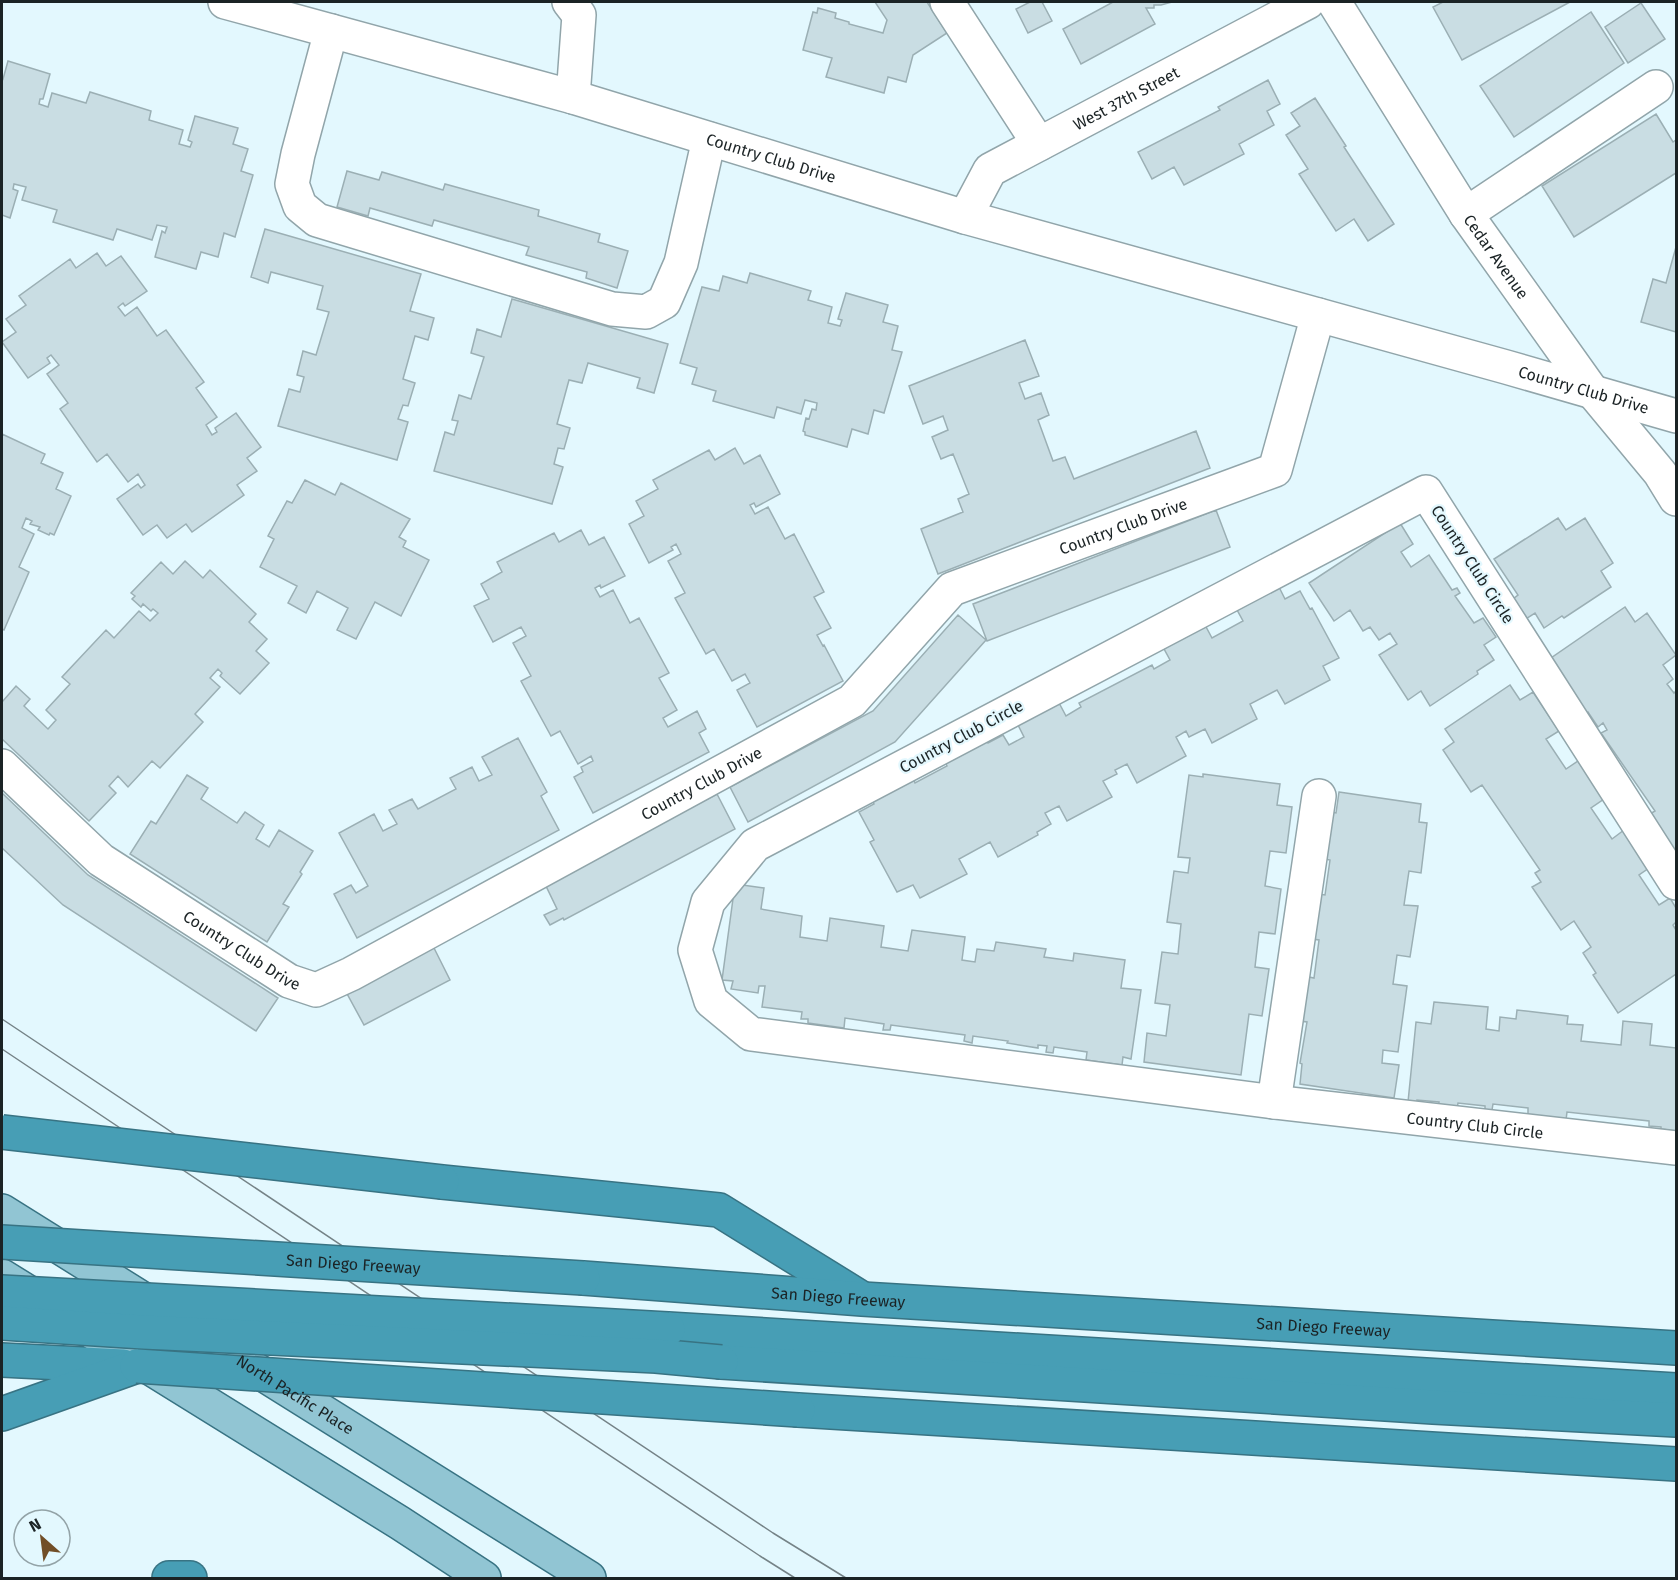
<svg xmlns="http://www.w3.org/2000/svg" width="1678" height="1580" viewBox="0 0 1678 1580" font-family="'Fira Sans',sans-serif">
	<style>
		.building { fill: #c9dde3; stroke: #9bafb4; stroke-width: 1.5 }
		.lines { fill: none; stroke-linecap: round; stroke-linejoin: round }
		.minor-casing { stroke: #91a5aa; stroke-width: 36 }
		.major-casing { stroke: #387383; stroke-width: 36 }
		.highway-casing { stroke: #387383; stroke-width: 36 }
		.minor { stroke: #fff; stroke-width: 33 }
		.major { stroke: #91c5d3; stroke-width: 33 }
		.highway { stroke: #479eb5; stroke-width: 33 }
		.tram { stroke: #758387; stroke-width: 1.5 }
		.highway-bridge-casing { stroke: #387383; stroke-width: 36; stroke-linecap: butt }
		.highway-bridge { stroke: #479eb5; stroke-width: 33 }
		.labels { text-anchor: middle; stroke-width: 4.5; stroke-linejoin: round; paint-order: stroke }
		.street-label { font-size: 16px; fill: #1b2325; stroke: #e3f8fe }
	</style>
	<rect width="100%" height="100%" fill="#e3f8fe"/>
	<!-- building -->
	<path class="building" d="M875,2H927L947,33L913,55L906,82L888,77L884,93L826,77L832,58L803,50L813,12L817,13L818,8L836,13L835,18L849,22V24L883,33L887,20Z
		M1030,2H1042L1052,21L1028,33L1016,9Z
		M1113,2H1172L1161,5H1154V8H1146L1155,24L1081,64L1063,29Z
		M1443,2H1570L1462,60L1433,7Z
		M1641,3L1665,39L1628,63L1605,27Z
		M1591,12L1624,63L1514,137L1480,86Z
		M8,61L50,74L43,99H40L39,104L48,107L52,93L86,103L90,92L151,111L149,120L183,130L179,144L190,147L192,142L188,140L195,116L238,128L233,144L248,149L241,171L253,175L235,237L224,233L218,257L201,252L196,269L155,257L162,231L165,233L167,227L157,225L152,240L117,229L113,240L53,222L57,210L22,200L26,187L14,184L13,189L18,191L10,218L2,215V78L3,79Z
		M1268,80L1280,104L1267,111L1274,125L1239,144L1244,154L1184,185L1174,167L1152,179L1138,152L1220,110L1218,107Z
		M1315,98L1346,146L1344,147L1394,224L1368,241L1354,219L1336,231L1299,174L1308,169L1286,135L1300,126L1291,113Z
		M1656,114L1673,142L1676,140V173L1574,237L1542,186Z
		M347,171L379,180L382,172L443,190L445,184L539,210L538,216L600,234L598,242L628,251L617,288L586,278L587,272L526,255L529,247L434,220L432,226L370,208L368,216L337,207Z
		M265,229L421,274L410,311L434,318L428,340L415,336L403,379L415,383L408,406L403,405L398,419L408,422L397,460L278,426L289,389L300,392L304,377L297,375L303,351L316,355L329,312L317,309L323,286L271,272L268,283L251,277Z
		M1676,247V332L1641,322L1653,279L1666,283Z
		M97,253L106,266L121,256L147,291L125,306L123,303L118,307L125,316L137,307L157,336L166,330L204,382L196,388L217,417L206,425L212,435L217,432L215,428L236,413L261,447L247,458L257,471L237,485L244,495L192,532L186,524L167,538L157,525L143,535L117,499L138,484L141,488L145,485L138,474L128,482L107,454L97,462L60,409L68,403L47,374L59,365L51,355L47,358L50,363L28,378L2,342L16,332L6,319L26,305L19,296L70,259L76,268Z
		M750,273L811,291L808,300L832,307L828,323L840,326L842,320L838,319L846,293L888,305L883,322L898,326L892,350L902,352L884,413L874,410L868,434L852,429L847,447L805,435V432L803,431L806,418L809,419L812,409L816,410L817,403L805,400L801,414L777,407L774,418L713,401L716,391L692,384L697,368L680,363L702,287L719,291L723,276L747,283Z
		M512,299L668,344L654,393L637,388L640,378L588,363L582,383L569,380L557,424L570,428L564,449L558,448L554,464L563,467L552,504L434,471L445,432L454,435L458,421L452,420L459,395L471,399L484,357L471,353L477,329L501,337Z
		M1025,340L1039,376L1019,383L1025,399L1041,393L1049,415L1038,420L1053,461L1065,457L1074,479L1196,431L1210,468L938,574L921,529L963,512L958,499L969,494L953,454L941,459L932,437L948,430L943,416L923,424L909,386Z
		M2,434L45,454L41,463L63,473L56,489L71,496L54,535L50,533L49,535L38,530L40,527L30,524L32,521L26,518L22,528L34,534L19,567L29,572L4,630L2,629Z
		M735,448L744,464L760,455L780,494L756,507L754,503L750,505L755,514L768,507L785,539L794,534L824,592L814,597L831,628L817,635L823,646L824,645L843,681L757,727L737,690L750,683L745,674L732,681L714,649L706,654L675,598L685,593L668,561L681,554L676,544L671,547L673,550L649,563L629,524L644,516L636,501L658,489L653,480L709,450L715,460Z
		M305,480L335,495L341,483L410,519L399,537L406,541L403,547L429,560L401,616L375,602L356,639L337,630L348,608L317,591L306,613L288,603L297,586L260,567L274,539L268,536L287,501L292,503Z
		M1216,510L1230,547L987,641L973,604Z
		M1558,518L1566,530L1585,518L1613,563L1601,571L1611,587L1564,618L1562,616L1544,628L1535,613L1521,622L1509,602L1518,595L1494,559Z
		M1400,523L1413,544L1401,552L1411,567L1429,555L1452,590L1457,588L1460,593L1455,596L1474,623L1483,618L1496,637L1484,645L1494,660L1477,671L1478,674L1430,706L1421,691L1408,700L1379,655L1397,644L1390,633L1379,640L1370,627L1363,631L1350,610L1334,621L1309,583Z
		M581,530L589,545L604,537L625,576L601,588L600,585L595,588L600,597L613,590L630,623L639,618L669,673L659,678L677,710L663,718L668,727L697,711L706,729L699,733L709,752L593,813L574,777L583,772L581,767L593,761L591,756L578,764L560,731L551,736L521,681L531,676L513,643L526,636L521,627L493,642L474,606L489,599L481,584L502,572L497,562L554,533L559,542Z
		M185,561L203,578L210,570L256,614L249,622L267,639L256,651L269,663L240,694L220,676L222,673L218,669L210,678L220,687L195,714L203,722L160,768L152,761L128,787L118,776L109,786L116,793L89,821L2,739V702L16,686L30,699L24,706L48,729L56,720L46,710L70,684L62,677L106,630L114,638L139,611L150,621L158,613L153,609L151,611L143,604L141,607L132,599L135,596L131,593L161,562L173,574Z
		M1278,585L1285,599L1300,591L1310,609L1312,608L1339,658L1323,666L1330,680L1285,704L1277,690L1250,704L1257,719L1212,743L1205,729L1189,737L1186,731L1176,737L1186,756L1137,783L1127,764L1115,770L1117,774L1103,781L1112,797L1067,821L1059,806L1045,813L1051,824L1037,832L1038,835L998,857L990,842L959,859L967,874L920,898L913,885L897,892L870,842L874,840L859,812L874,804L872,800L913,778L915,783L947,766L945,762L986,740L988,743L1003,735L1009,745L1024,737L1017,723L1058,701L1066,716L1081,707L1079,703L1152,665L1154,669L1170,660L1163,647L1205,625L1212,638L1243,621L1236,608Z
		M1625,607L1635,622L1647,613L1676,655L1663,665L1673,679L1667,684L1674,693L1676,691V851L1675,852L1650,814L1655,811L1601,733L1607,730L1603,723L1598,727L1588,712L1584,715L1551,658Z
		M958,615L986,640L895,742L748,822L730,787L873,711Z
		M1510,685L1520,700L1533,692L1559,731L1546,739L1566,769L1578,761L1604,799L1591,808L1612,839L1624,830L1649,868L1639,875L1659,905L1670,898L1676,908V922L1673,925L1676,930V974L1618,1013L1593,975L1596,973L1583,953L1591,947L1574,921L1561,930L1532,887L1541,882L1535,873L1540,870L1482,785L1471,792L1443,750L1454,742L1445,729Z
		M518,738L547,792L541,796L559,830L357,938L334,894L351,885L356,893L368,886L339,833L374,814L383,831L397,824L389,810L412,799L418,809L456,789L450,778L472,767L479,781L492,775L482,757Z
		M1203,774L1280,784L1277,805L1292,807L1286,853L1270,851L1265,886L1281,889L1275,934L1259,932L1255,967L1269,969L1262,1016L1249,1014L1241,1075L1144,1062L1147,1033L1166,1036L1170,1005L1155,1003L1162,952L1178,954L1181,924L1167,922L1174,871L1188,873L1190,858L1178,857L1189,775L1203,777Z
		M187,775L208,788L201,799L237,823L245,812L264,825L256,839L269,847L279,830L313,851L300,872L302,874L283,904L289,907L267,942L130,854L151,821L156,824Z
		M1339,792L1421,804L1419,822L1427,823L1421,873L1409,871L1404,905L1418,906L1410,957L1397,955L1393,984L1407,986L1398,1052L1383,1050L1382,1063L1399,1065L1394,1098L1300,1084L1302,1064L1300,1063L1307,1022L1292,1020L1299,975L1314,978L1319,940L1305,938L1311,893L1325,895L1330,860L1316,857L1323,811L1336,813Z
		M2,793L88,875L278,998L256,1031L63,905L2,848Z
		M717,794L735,829L564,920L563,918L550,925L544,915L557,909L545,884Z
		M735,884L764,888L761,909L802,916L800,937L827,941L830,918L884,926L881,947L908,951L912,930L965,937L962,960L975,962L977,949L994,951L996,942L1046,949L1044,957L1073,961L1074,953L1125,960L1121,988L1141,990L1131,1059L1123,1057L1122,1065L1086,1060L1087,1052L1054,1047L1053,1053L1046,1052L1047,1046L1038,1045V1048L1007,1043L1008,1041L973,1036L972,1043L964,1041L965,1035L891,1025L890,1030H883L884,1024L845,1018L844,1028L808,1023V1019H801L802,1012L762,1007L765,986H759L758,993L731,989L733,981L722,980Z
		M432,944L450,980L364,1025L345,990Z
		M1434,1002L1488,1007L1486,1029L1499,1031L1500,1017L1516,1019L1517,1010L1568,1016L1567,1024L1583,1025L1581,1041L1621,1045L1623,1021L1652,1024L1650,1045L1676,1048V1046V1131L1661,1129V1127L1649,1126V1121L1567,1112L1566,1120L1528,1116V1108L1493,1104L1492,1110H1485V1106L1458,1103L1457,1109L1438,1108L1439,1102L1417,1100V1103L1408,1102L1416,1022L1431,1024Z"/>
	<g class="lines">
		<defs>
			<g id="minor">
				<path id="s1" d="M225,2L573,97L965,217L1506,367L1676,416"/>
				<path d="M569,2L579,15L573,97"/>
				<path d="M947,2L1039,144"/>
				<path id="s2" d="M1334,2L1466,214L1592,391L1660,473L1676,499"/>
				<path d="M331,31L298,154L292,184L300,206L317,220L612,309L646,312L664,302L681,263L709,139"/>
				<path d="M1466,214L1656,87"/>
				<path id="s3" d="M965,217L990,170L1308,2"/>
				<path id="s4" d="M2,766L101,860L289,981L316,990L351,974L852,701L952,589L1275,470L1318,315"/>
				<path id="s5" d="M1676,883L1426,492L755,845L708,902L695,950L711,1001L751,1034L1274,1102L1676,1148"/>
				<path d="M1274,1102L1319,796"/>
			</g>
			<g id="major">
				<path id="s6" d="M2,1211L589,1578"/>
				<path d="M2,1276L400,1523L484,1578"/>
			</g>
			<g id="highway">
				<path d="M442,1182L719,1210L858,1296"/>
				<path id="s7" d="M583,1278L862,1299L1676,1348"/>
				<path d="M668,1329L1676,1390"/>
				<path d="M2,1360L123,1366"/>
				<path d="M721,1362L1433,1407L1676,1420"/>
				<path d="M798,1410L1676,1464"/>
				<path d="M2,1414L137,1366"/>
				<path d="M169,1578H190"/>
			</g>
		</defs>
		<!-- minor casing -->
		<use href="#minor" class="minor-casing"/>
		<!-- major casing -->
		<use href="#major" class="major-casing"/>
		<!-- highway casing -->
		<use href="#highway" class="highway-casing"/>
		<!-- minor -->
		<use href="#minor" class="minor"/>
		<!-- major -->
		<use href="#major" class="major"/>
		<!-- highway -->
		<use href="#highway" class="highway"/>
		<!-- tram -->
		<path class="tram" d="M2,1019L773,1533L846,1578
			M2,1049L760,1556L795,1578"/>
		<defs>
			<g id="highway-bridge">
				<path d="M2,1132L442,1182"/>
				<path id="s8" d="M2,1242L583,1278"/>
				<path d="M2,1292L668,1329"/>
				<path d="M2,1323L143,1332L656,1356L721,1362"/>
				<path d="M137,1366L798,1410"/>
			</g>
		</defs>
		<!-- highway-bridge casing -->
		<use href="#highway-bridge" class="highway-bridge-casing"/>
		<!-- highway-bridge -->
		<use href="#highway-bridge" class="highway-bridge"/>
	</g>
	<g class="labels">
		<!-- street labels -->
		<g class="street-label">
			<text dy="6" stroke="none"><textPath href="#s3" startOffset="207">West 37th Street</textPath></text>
			<text dy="6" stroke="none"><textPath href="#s1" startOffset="568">Country Club Drive</textPath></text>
			<text dy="6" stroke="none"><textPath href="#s2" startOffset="302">Cedar Avenue</textPath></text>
			<text dy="6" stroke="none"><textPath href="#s1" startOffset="1413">Country Club Drive</textPath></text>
			<text dy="6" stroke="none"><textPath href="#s4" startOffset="1330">Country Club Drive</textPath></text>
			<text transform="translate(1473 564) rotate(57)" y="6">Country Club Circle</text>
			<text transform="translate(961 736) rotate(-28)" y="6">Country Club Circle</text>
			<text dy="6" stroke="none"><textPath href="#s4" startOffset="826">Country Club Drive</textPath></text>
			<text dy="6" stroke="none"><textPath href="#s4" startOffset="304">Country Club Drive</textPath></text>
			<text dy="6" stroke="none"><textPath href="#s5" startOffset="2181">Country Club Circle</textPath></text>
			<text dy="6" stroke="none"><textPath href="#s8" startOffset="352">San Diego Freeway</textPath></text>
			<text dy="6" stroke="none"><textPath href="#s7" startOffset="256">San Diego Freeway</textPath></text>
			<text dy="6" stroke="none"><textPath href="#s7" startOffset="742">San Diego Freeway</textPath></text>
			<text dy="6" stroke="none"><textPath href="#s6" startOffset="346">North Pacific Place</textPath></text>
		</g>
	</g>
	<!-- border -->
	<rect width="1678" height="1580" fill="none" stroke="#1b2325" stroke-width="6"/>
	<!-- north arrow -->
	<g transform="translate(42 1538) rotate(332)"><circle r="28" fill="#e3f8fe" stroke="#93a3a7" stroke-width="1.5"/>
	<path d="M0-4.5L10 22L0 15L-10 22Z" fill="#714e27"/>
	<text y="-9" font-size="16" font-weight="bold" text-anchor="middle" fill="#1b2325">N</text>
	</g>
</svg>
